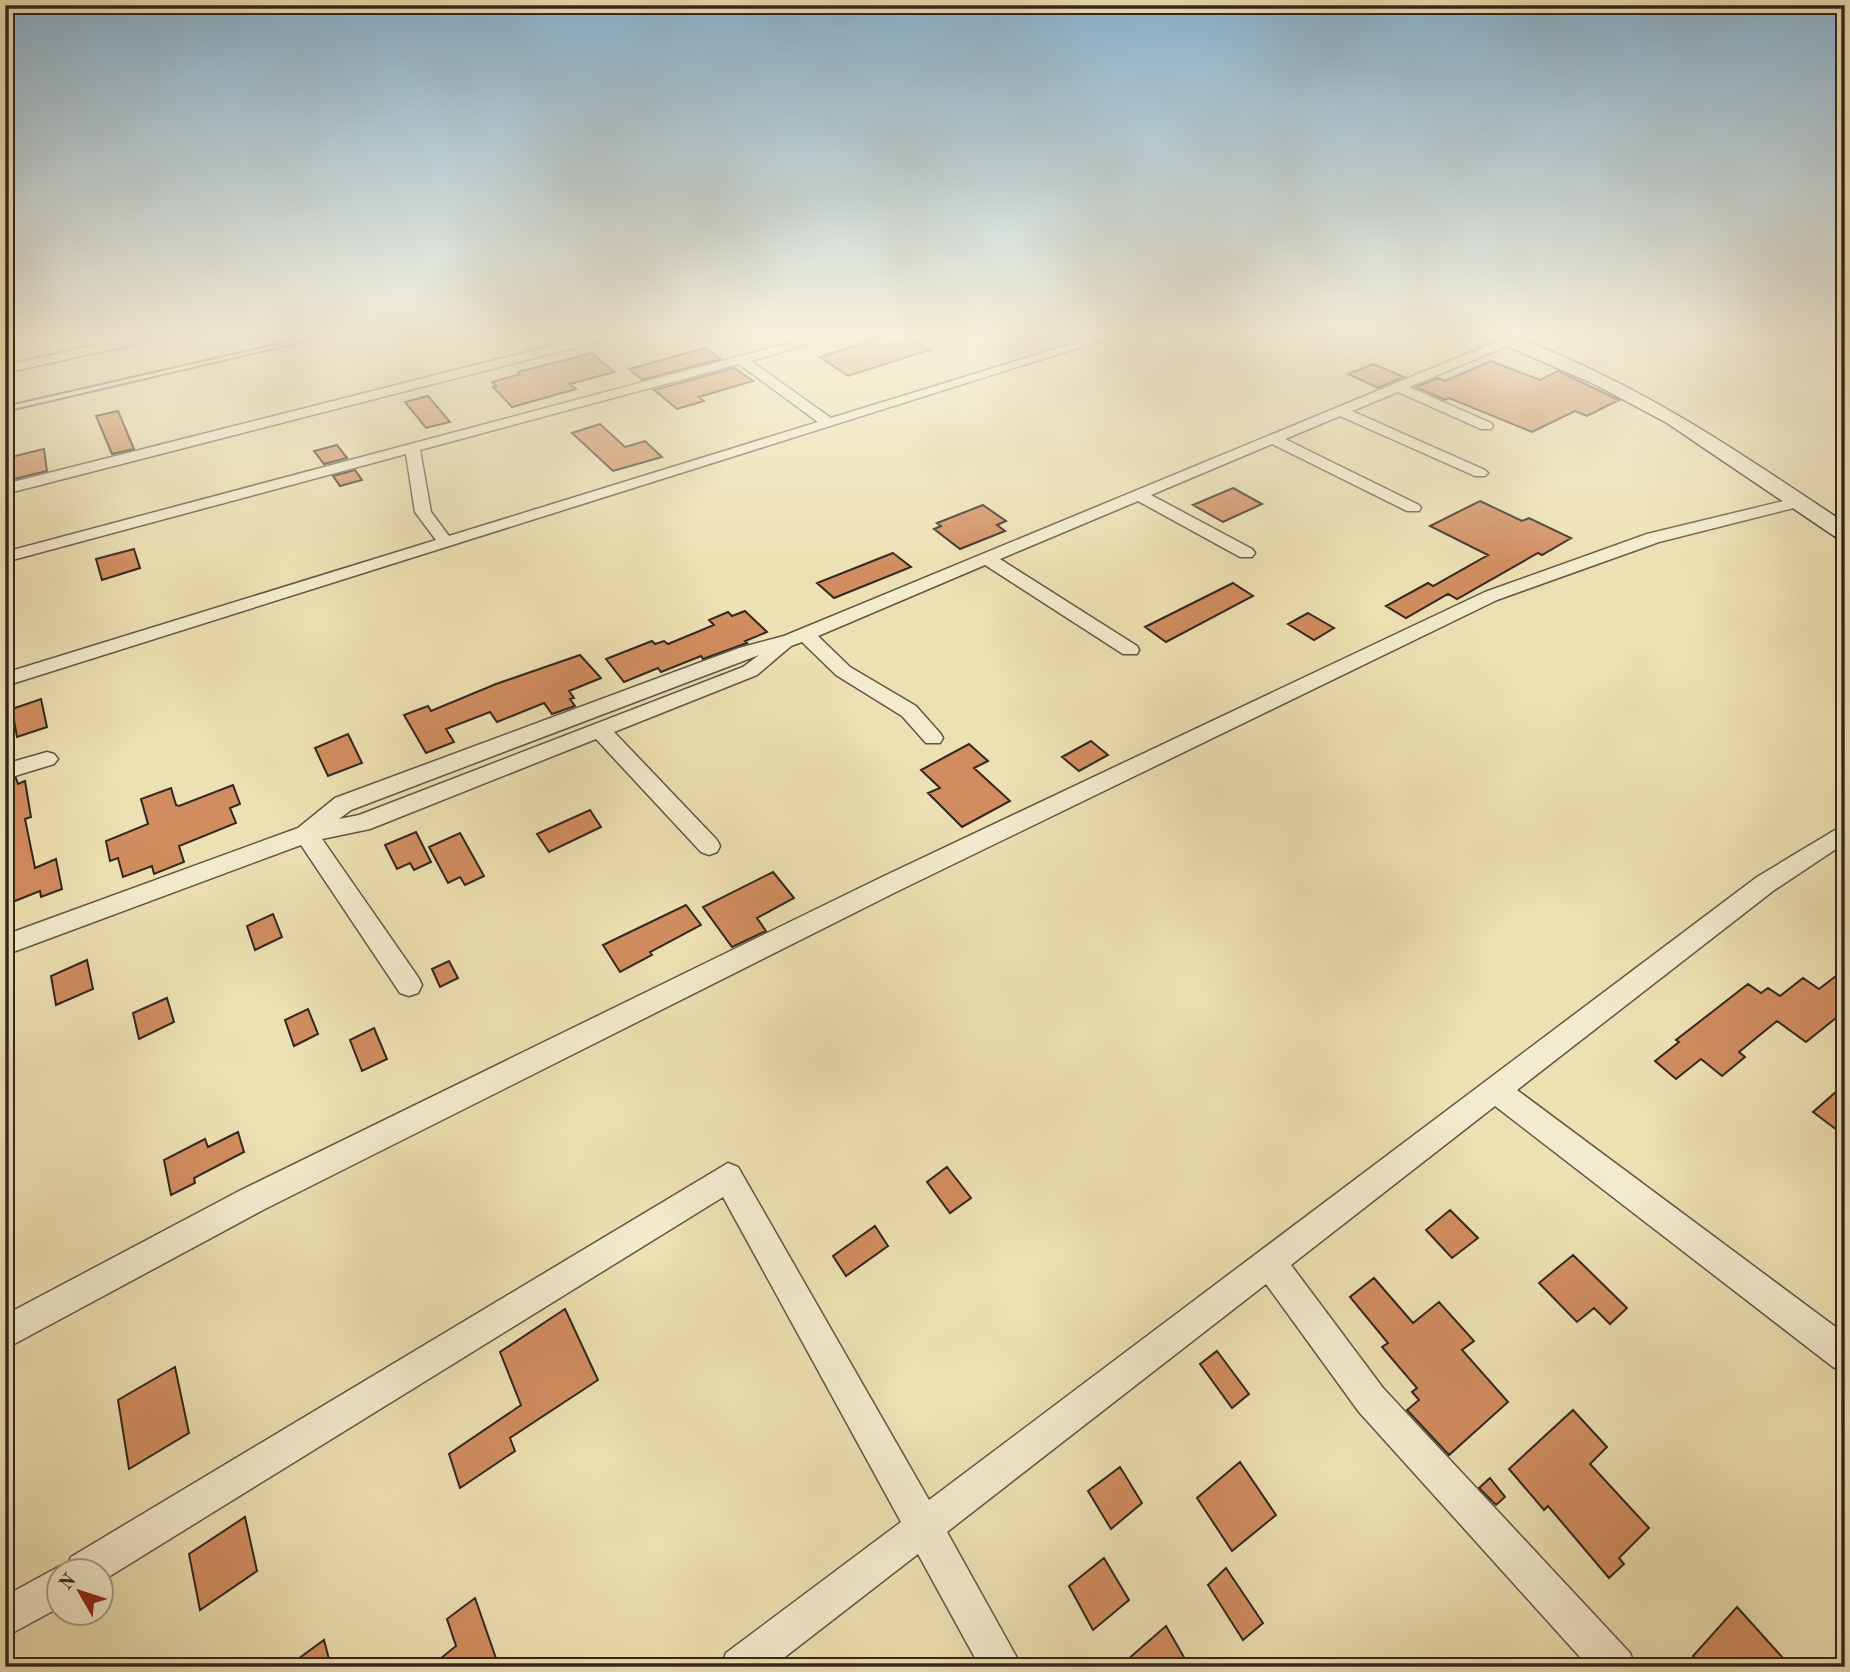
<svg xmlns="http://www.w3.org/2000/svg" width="1850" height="1672" viewBox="0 0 1850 1672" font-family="'Old Standard TT',serif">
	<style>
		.building { fill: #d18d60; stroke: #32271f; stroke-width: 2 }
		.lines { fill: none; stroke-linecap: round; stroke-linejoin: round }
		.lane-casing { stroke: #615544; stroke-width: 4 }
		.street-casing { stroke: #615544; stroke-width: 3 }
		.secondary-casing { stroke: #32271f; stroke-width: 3 }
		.lane { fill: #f3ebcd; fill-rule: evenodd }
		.street { fill: #f3ebcd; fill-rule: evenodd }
		.secondary { fill: #f3ebcd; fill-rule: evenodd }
	</style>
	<rect width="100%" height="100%" fill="#ede0b2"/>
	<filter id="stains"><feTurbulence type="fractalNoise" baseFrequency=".00286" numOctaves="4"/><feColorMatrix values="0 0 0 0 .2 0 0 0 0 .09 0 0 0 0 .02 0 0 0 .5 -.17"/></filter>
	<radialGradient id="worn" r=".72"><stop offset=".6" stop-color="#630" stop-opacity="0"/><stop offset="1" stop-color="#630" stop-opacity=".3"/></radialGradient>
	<!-- building -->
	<path class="building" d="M894,333H900L929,350L848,376L820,357Z
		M705,348L721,359L642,380L629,369Z
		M592,353L614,372L570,384L576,389L512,407L493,387L496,386L492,382L520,374L518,372Z
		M1491,361L1540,380L1558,371L1619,400L1587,416L1575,411L1532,432L1449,398L1445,400L1416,387L1438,378L1445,381Z
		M1373,364L1404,377L1378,388L1348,374Z
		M734,368L753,381L699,397L704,401L677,409L654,390Z
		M428,396L450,422L426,428L405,402Z
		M118,411L134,449L112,454L96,416Z
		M600,424L625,447L645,441L662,457L613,471L572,433Z
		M337,445L347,458L324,464L314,451Z
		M44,449L47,471L14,479L11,457Z
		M355,470L362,480L340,486L333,476Z
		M1233,488L1262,504L1223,522L1193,505Z
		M1480,501L1522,521L1529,518L1571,538L1542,555L1538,553L1457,599L1448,594L1406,618L1386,606L1428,583L1433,586L1488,555L1430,526Z
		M983,505L1006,521L997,525L1005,531L960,549L934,529L941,526L937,523Z
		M134,549L140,568L102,580L96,559Z
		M893,553L911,567L834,598L817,583Z
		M1233,583L1253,596L1166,642L1145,627Z
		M745,611L767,632L745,641L747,643L703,659L701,656L661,672L658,668L624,682L606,659L652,641L655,644L664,641L668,644L714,625L709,620L728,612L732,616Z
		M1308,613L1334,628L1314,640L1288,624Z
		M580,655L601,678L569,691L574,698L570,699L575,706L552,714L544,703L497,722L490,712L446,729L454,742L426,753L404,715L428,706L431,711L496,684Z
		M41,699L47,727L17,737L12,709Z
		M348,734L362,763L328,776L315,748Z
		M1091,741L1108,755L1079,771L1062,757Z
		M969,744L988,761L974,768L1010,801L962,827L928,793L940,788L921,770Z
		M16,778L18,784L25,781L31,817L25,819L35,868L56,859L62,889L41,897L40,891L5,905V781Z
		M233,785L240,804L230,808L236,823L179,846L184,862L154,874L152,866L123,877L118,858L110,861L106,841L148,824L141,799L171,788L176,805L179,806Z
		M590,810L601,827L549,852L537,834Z
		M416,832L431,862L414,870L410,863L397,869L385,845Z
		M460,833L484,876L465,885L460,877L448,883L429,847Z
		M773,872L794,898L757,918L766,931L732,947L703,907Z
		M686,905L701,925L650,952L652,955L620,972L603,945Z
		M273,914L282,937L255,950L247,926Z
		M87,960L93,989L56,1005L51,976Z
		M449,961L458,978L440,987L432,969Z
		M1845,969V1025L1836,1018L1806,1042L1777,1021L1739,1052L1745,1057L1722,1076L1701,1059L1676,1079L1655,1061L1679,1042L1676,1040L1748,984L1761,993L1768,988L1780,996L1803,978L1819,989Z
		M167,998L174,1022L139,1039L133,1013Z
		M308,1009L318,1034L294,1046L285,1020Z
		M374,1028L387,1059L362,1071L350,1040Z
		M1845,1084V1136L1813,1112Z
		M238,1132L244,1152L194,1178L195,1183L171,1195L164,1160L205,1139L208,1147Z
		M947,1167L971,1198L950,1213L927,1182Z
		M1450,1210L1478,1238L1452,1258L1426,1230Z
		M875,1226L888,1246L846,1276L833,1256Z
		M1573,1255L1627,1308L1610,1324L1594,1308L1577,1322L1539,1283Z
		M1374,1278L1413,1323L1439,1302L1474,1341L1462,1350L1508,1402L1449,1455L1407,1410L1419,1400L1412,1392L1417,1388L1382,1347L1388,1343L1350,1297Z
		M565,1309L598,1380L510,1438L515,1451L460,1488L449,1454L521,1405L500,1352Z
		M1217,1351L1249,1394L1232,1408L1200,1364Z
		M175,1367L189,1433L129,1469L118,1400Z
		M1573,1410L1607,1447L1590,1464L1649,1528L1619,1558L1624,1564L1609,1578L1548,1506L1544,1510L1509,1469Z
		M1240,1462L1276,1515L1232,1551L1197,1498Z
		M1120,1467L1142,1503L1111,1529L1088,1491Z
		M1490,1478L1505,1497L1496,1505L1479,1488Z
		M245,1517L257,1571L200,1610L189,1554Z
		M1104,1558L1129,1600L1093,1630L1069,1586Z
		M1226,1568L1263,1623L1243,1640L1208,1585Z
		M475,1598L499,1667H430L456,1646L447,1619Z
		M1737,1607L1791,1667H1702L1693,1656Z
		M1166,1626L1185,1659L1176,1667H1119Z
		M324,1640L331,1667H287Z"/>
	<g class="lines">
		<defs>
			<path id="lane" d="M329,333H338L5,411V407Z"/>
			<path id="street" d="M151,333H173L167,337L5,373V365Z
				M602,333H622L620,336L5,494V484Z
				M827,333H846L751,361L831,418L1107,333L1122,334L5,686V673L436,540L415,512L406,454L5,562V552ZM739,364L818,422L449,536L431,512L420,450Z
				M1510,336L1516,340L1514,343L1409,387L1491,423L1493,426L1491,429H1481L1398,392L1352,411L1485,470L1488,473L1485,476H1475L1340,416L1285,439L1419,505L1421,508L1419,511H1407L1272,444L1151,495L1252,549L1255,553L1252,557H1240L1138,501L1000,559L1137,646L1139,650L1137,654H1123L985,565L818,636L850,667L916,706L940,733L943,738L940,743H926L902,716L836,675L802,642L791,646L757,675L614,732L717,840L720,846L717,852L709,855L701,852L596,739L370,829L322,839L418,977L422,985L418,993L409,996L400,993L301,845L5,955V935L298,828L335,798L739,648L784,636ZM759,655L743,667L359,815L339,819L351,810Z
				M1800,497L1808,502L1806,505L1659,542L1497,600L898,891L263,1210L5,1349V1315L241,1190L882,877L1485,592L1647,534Z
				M47,752L54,754L58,759L54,764L5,779V764Z
				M1845,824V843L1773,891L1517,1090L1845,1334V1372L1833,1367L1495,1106L1291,1265L1383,1388L1630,1653L1636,1667H1589L1359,1412L1266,1284L947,1532L1022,1667H980L918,1554L772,1667H720L726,1653L901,1522L723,1197L102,1581V1570H60V1607L5,1637V1596L60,1566L66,1568L71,1557L728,1163L738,1167L929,1500L1757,877Z"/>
			<path id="secondary" d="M1483,333C1512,331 1537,346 1564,357C1667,402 1752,461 1845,523V540L1837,538L1667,423L1596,385L1486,337Z"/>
		</defs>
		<!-- lane casing -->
		<use href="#lane" class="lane-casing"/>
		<!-- street casing -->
		<use href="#street" class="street-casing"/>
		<!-- secondary casing -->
		<use href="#secondary" class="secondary-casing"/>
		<!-- lane -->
		<use href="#lane" class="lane"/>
		<!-- street -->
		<use href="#street" class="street"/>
		<!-- secondary -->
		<use href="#secondary" class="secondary"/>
	</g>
	<!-- sky -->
	<linearGradient id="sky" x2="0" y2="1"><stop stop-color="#8ab6d4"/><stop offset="0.59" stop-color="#f7f1dc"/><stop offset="1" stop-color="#f7f1dc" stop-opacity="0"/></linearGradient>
	<rect width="1850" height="567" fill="url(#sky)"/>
	<!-- margin -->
	<rect width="1850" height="1672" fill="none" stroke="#ede0b2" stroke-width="28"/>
	<rect x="7" y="7" width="1836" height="1658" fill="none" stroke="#32271f" stroke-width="3.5"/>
	<rect x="14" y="14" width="1822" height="1644" fill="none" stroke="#32271f" stroke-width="2"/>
	<!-- north arrow -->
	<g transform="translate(80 1592) rotate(309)"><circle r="33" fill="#f3ebcd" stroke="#a69d87" stroke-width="2"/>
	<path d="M0-5L12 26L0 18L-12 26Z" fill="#8f2418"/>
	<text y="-10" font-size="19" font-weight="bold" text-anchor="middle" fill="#32271f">N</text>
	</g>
	<rect width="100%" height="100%" filter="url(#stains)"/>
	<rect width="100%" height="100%" fill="url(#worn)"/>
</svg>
